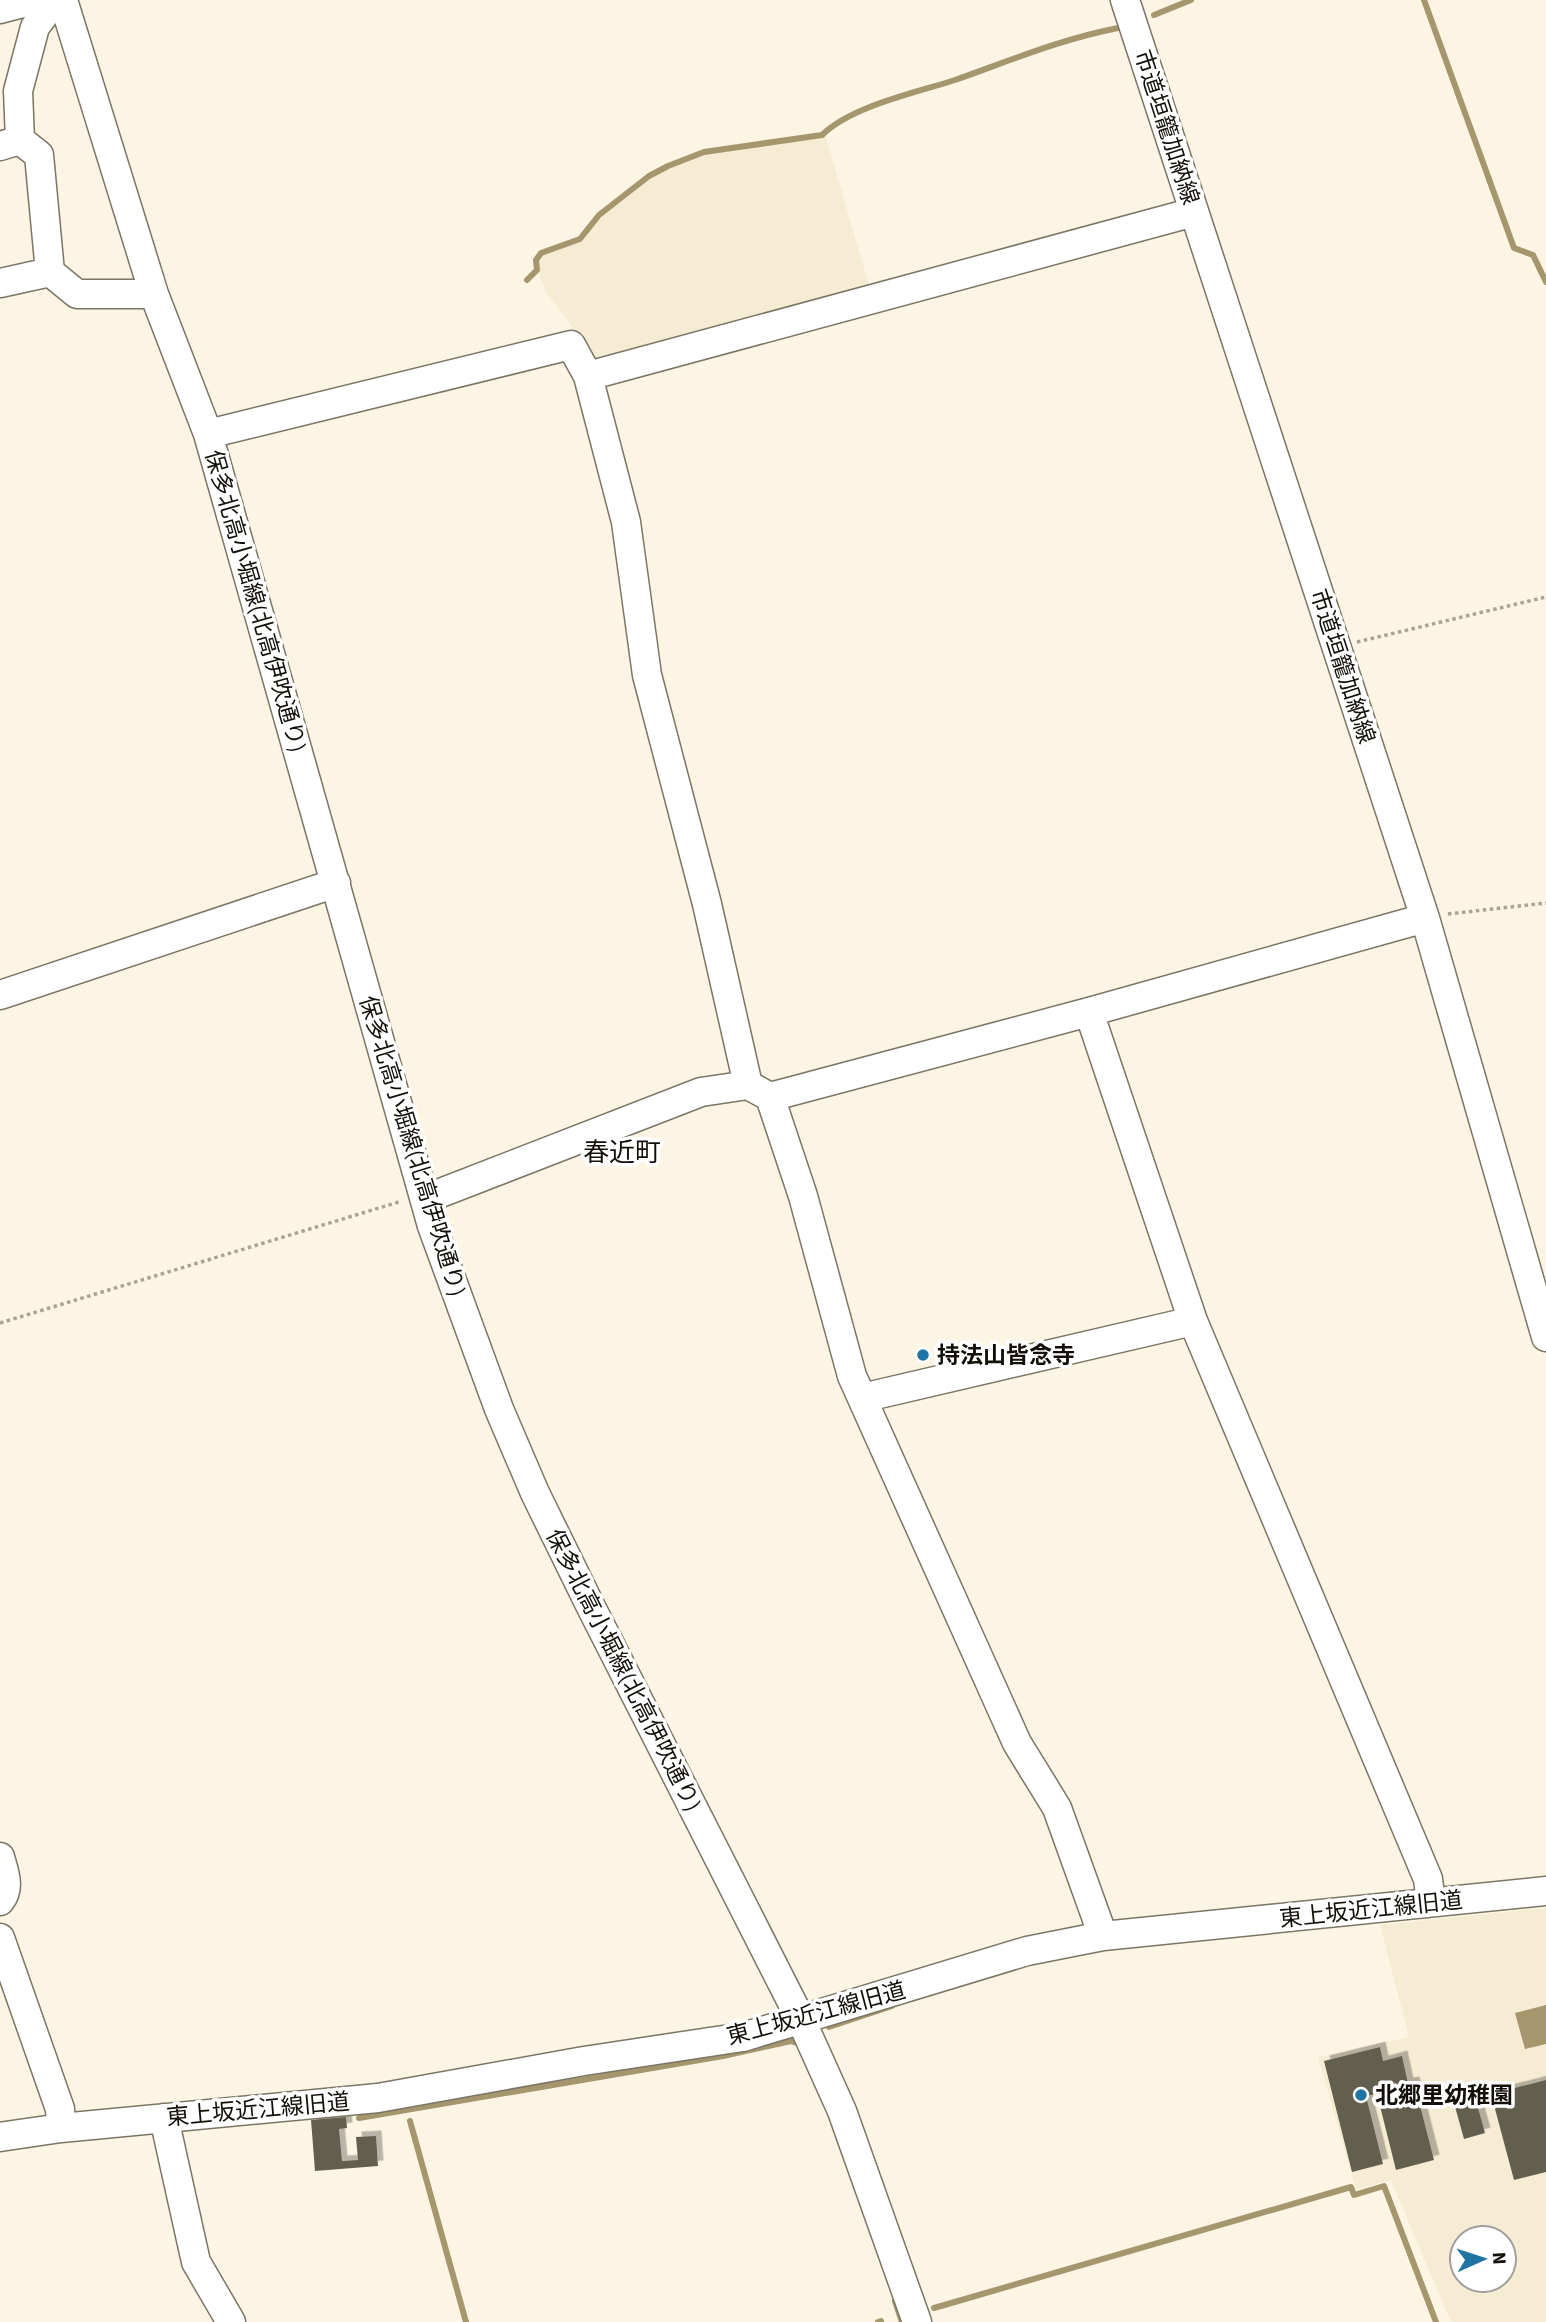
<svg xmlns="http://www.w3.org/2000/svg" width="1546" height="2322" viewBox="0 0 1546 2322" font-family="'Source Sans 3','Noto Sans JP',sans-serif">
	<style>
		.built { fill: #f6ecd3; fill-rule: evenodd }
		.water { fill: #a6966e }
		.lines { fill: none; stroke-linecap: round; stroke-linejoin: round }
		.stream { stroke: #a6966e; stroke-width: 6 }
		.building { fill: #645f4f; filter: url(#shadow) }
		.minor-casing { stroke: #7b7565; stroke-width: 31 }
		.path { stroke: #a9a396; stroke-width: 3.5; stroke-dasharray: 3.5 3.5; stroke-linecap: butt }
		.minor { stroke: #fff; stroke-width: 28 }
		.poi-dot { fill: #1f74a4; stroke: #fff; stroke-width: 2.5 }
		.labels { text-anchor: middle; stroke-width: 7; stroke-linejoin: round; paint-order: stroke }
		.street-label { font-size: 23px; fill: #13100a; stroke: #fff }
		.poi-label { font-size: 23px; font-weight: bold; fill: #13100a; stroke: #fff; text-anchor: start }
		.quarter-label { font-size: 26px; fill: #13100a; stroke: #fff }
	</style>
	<defs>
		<filter id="shadow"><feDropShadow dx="5.5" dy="-5.5" stdDeviation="0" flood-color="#0004"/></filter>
	</defs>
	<rect width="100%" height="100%" fill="#fcf5e4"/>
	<!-- built -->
	<path class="built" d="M825,134L871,292L600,363L546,292L535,263L537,257L585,239L602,214L626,195L656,175L707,152Z
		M1546,1908V2322H1451L1391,2180L1356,2190L1318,2057L1409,2037L1380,1925ZM1462,2238H1504V2280H1462Z"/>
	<!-- water -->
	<path class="water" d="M1546,2005V2044L1525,2049L1515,2013Z"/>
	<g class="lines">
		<!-- stream -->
		<path class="stream" d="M1424,0L1514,248L1533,255L1546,282
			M1154,15L1191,0
			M527,280L537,270L536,260L541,253L580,239L599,215L649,176L668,166L704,152L822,135C852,106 915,93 955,80C1009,61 1061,39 1118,28
			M829,2027L892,2006
			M359,2118L723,2056L791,2041L802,2044
			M410,2121L466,2322
			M895,2301L902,2322
			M934,2308L1351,2187L1354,2195L1384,2186L1436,2322
			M878,2322L881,2321"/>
	</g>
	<!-- building -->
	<path class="building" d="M1380,2047L1383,2061L1402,2056L1408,2083L1414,2082L1434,2160L1396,2170L1377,2094L1366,2096L1383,2164L1352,2172L1324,2061Z
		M1546,2080V2172L1514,2180L1491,2094Z
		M1475,2097L1485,2133L1464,2139L1454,2103Z
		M346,2117L347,2128L339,2129L342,2161L358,2160L356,2137L376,2136L378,2166L315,2171L311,2120Z"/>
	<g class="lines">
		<defs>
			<path id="minor" d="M63,0L154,294L208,434L432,1226L499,1409L535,1493L590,1605L802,2022L842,2111L917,2322
				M1125,0L1425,918L1546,1337
				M0,9L34,0
				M20,140L39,155L50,272L77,294H154
				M0,146L20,140L18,91L35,27L55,0
				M0,283L50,272
				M588,376L1194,212
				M208,434L571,345L588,376L626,522L647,675L707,904L748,1085L770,1097
				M0,995L336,883
				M1089,1012L1193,1321L1428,1879L1431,1902
				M425,1199L701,1092L748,1085
				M862,1398L1193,1321
				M0,1857C4,1872 11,1888 0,1901
				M1103,1936L1057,1808L1017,1743L852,1376L803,1196L770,1097L1089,1012L1425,918
				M0,1938L60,2109L61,2128
				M164,2118L196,2262L231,2322
				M0,2137L61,2128L378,2098L584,2061L743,2037L1027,1951L1103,1936L1546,1891"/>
		</defs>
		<!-- minor casing -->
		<use href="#minor" class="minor-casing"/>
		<!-- path -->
		<path class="path" d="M1357,642L1546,597
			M1448,914L1546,903
			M0,1323L402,1201"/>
		<!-- minor -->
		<use href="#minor" class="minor"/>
	</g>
	<!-- markers -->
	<g class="poi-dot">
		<circle cx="923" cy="1355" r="7"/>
		<circle cx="1361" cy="2095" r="7"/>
	</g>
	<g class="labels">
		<!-- street labels -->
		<g class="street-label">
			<text transform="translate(1167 127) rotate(72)" y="8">市道垣籠加納線</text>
			<text transform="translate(256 601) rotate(74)" y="8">保多北高小堀線(北高伊吹通り)</text>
			<text transform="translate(1343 666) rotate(72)" y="8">市道垣籠加納線</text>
			<text transform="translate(413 1146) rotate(73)" y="8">保多北高小堀線(北高伊吹通り)</text>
			<text transform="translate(624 1670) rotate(63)" y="8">保多北高小堀線(北高伊吹通り)</text>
			<text transform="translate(1371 1909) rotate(-6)" y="8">東上坂近江線旧道</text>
			<text transform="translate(816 2013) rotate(-15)" y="8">東上坂近江線旧道</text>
			<text transform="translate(258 2109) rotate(-5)" y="8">東上坂近江線旧道</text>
		</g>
		<!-- poi labels -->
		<g class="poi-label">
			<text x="937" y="1363">持法山皆念寺</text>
			<text x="1375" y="2103">北郷里幼稚園</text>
		</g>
		<!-- quarter labels -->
		<g class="quarter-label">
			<text x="622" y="1161">春近町</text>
		</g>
	</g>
	<!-- north arrow -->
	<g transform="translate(1483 2259) rotate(87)"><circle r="33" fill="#ffffff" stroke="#a19f9d" stroke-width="2"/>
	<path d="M0-5L12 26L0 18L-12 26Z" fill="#1f74a4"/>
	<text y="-10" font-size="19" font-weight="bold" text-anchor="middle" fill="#13100a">N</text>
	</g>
</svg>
